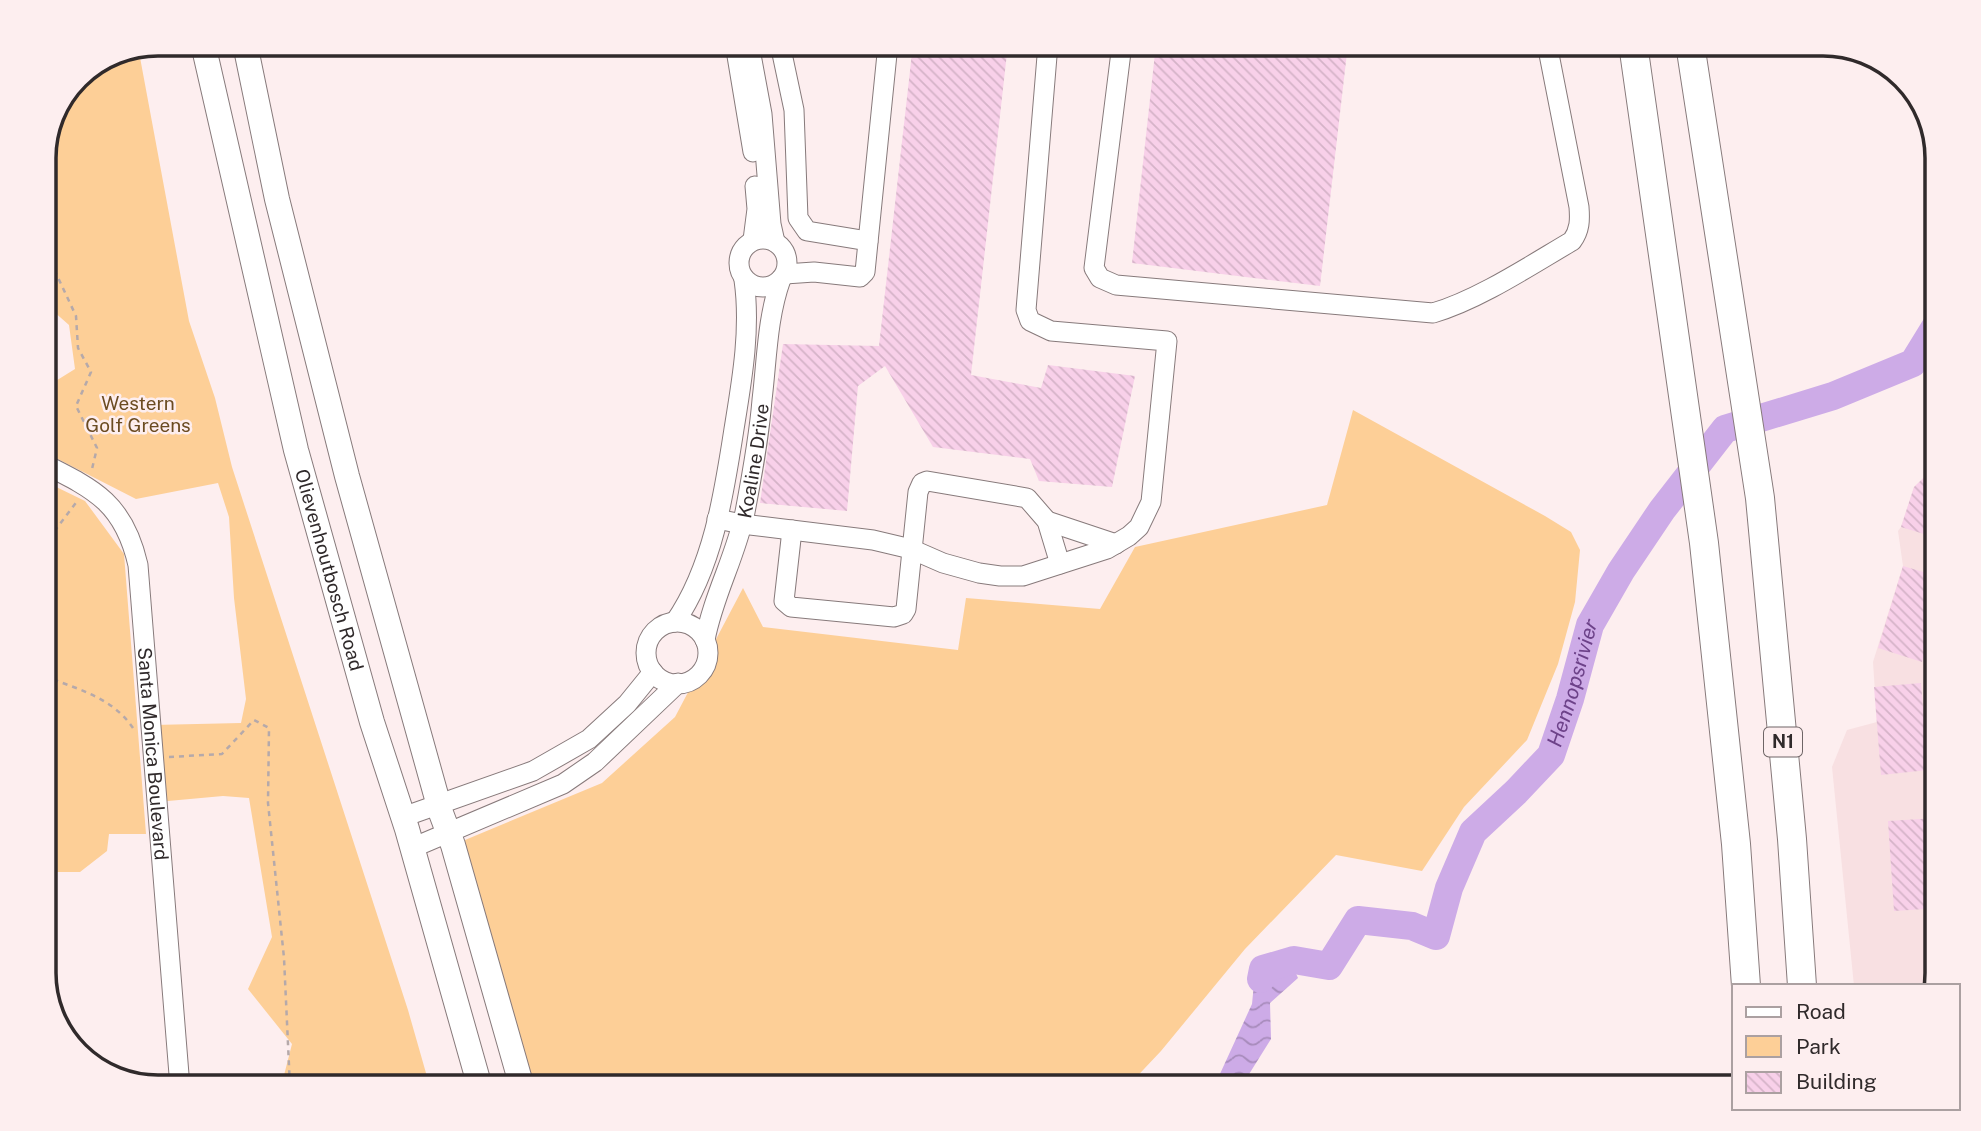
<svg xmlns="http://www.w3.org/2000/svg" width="1981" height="1131" viewBox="0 0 1981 1131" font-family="'Public Sans',sans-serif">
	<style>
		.built { fill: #f8e0e2 }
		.green { fill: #fdcf97 }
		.water { fill: url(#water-waves) }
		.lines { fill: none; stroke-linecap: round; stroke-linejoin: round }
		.river { stroke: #cdabe7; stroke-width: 28 }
		.building { fill: url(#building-back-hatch) }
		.minor-casing { stroke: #877a7b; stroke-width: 21 }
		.major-casing { stroke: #877a7b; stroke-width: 26 }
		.highway-casing { stroke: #877a7b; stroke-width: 30 }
		.path { stroke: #b5a9aa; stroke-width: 2.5; stroke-dasharray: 5 5; stroke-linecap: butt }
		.minor { stroke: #fff; stroke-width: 19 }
		.major { stroke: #fff; stroke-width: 24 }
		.highway { stroke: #fff; stroke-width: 28 }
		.labels { text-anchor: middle; stroke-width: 5; stroke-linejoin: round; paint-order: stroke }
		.shield { fill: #fdeeef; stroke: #6e6566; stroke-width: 2 }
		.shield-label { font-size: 18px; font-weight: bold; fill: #302a2b }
		.park-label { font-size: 19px; fill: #6b4b21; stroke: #fdeeef }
		.street-label { font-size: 19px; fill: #302a2b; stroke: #fdeeef }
		.water-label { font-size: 21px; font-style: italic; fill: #6d4289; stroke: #fdeeef }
		.rim { fill: none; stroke: #302a2b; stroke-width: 3.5 }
	</style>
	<defs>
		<pattern id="water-waves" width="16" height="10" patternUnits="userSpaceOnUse" patternTransform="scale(1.75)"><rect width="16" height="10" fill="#cdabe7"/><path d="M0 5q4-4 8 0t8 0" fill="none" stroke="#a78bbb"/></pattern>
		<pattern id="building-back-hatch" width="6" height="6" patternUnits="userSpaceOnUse" patternTransform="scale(1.75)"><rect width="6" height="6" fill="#f8d0e9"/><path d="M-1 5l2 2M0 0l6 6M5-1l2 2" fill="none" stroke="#d5b3c8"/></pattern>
	</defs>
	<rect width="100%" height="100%" fill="#fdeeef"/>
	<!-- built -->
	<path class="built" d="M1937,465V973L1934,986H1854L1832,767L1847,730L1877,722L1873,662L1903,566L1898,531L1901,527L1914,487Z"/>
	<!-- green -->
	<path class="green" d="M139,52L189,321L215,398L232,467L408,1010L430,1087H281L292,1044L248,989L272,937L249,798L223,796L157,802L153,725L241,723L246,699L234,598L229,517L218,483L136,499L44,452V432L54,420L46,387L75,369L69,325L44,303V151L77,77Z
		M1353,410L1545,516L1571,532L1580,550L1575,602L1558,664L1527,740L1464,807L1422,871L1336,855L1245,949L1161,1051L1127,1087H517L453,845L602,783L675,717L743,588L763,627L958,650L966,598L1100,609L1135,547L1327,505Z
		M44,481L85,501L124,554L146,834H109L107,851L80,872H44Z"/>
	<!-- water -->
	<path class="water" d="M1288,956L1298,978L1270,1003L1271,1039L1241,1087H1203L1219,1076L1252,1004L1256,963Z"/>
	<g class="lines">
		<!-- river -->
		<path class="river" id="s1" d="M1261,979L1263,969L1294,960L1329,966L1358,920L1412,926L1436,936L1449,888L1473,832L1516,792L1551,755L1570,699L1590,625L1621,571L1662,510L1725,429L1833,396L1913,363L1937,324"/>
	</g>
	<!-- building -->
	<path class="building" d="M913,44H1008L971,375L1041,388L1048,365L1135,376L1112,487L1039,481L1030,459L933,447L885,366L858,386L847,511L760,503L783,344L879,346Z
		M1156,44H1348L1320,286L1132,263Z
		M1937,465V538L1901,527L1914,487Z
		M1903,566L1937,576V610L1922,662L1878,648Z
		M1921,683L1928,770L1881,775L1874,687Z
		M1937,818V912L1925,909L1894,911L1888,821Z"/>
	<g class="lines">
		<defs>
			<g id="minor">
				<path d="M735,44L753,152"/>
				<path d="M749,44L762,114L771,224L775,242"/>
				<path d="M780,44L794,110L798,218L807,231L868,241"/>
				<path d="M1122,44L1094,268L1100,278L1116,285L1433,313C1478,300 1531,265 1572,241C1580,230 1580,220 1579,207L1547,44"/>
				<circle cx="763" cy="263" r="24"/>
				<path d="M753,240L757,209L755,186"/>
				<path d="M785,274L814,272L860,277L865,272L888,44"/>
				<path id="s2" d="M44,464C96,490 124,504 138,565L180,1087"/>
				<path d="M717,519L742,524L873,540L911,549L943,563L979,573L1000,576H1023L1107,549L1129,536L1139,527L1151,502L1167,341L1051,331L1030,321L1026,310L1048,44"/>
				<path d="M1047,521L1116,544"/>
				<path d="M792,530L784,601L791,607L894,617L903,614L906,609L918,492L922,483L927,481L1027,498L1047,521L1060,564"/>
				<path d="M675,622C713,567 724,494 734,429C742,380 751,329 744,280"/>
				<circle cx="677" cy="653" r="31"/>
				<path id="s3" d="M705,640C713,596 736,556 745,512C752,475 759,438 762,400C767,359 767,318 781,279"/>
				<path d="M403,817L533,771L589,739L627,704L653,672"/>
				<path d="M412,848L563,784L595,762L678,683"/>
			</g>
			<g id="major">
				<path id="s4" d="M203,44L296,450L372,722L407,829L480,1087"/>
				<path d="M245,44L277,199L347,476L441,813L453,845L522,1087"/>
			</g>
			<path id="highway" d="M1633,44L1704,543L1736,844L1746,986
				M1690,44L1760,498L1792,839L1802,986"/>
		</defs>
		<!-- minor casing -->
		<use href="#minor" class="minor-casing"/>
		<!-- major casing -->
		<use href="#major" class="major-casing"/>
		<!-- highway casing -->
		<use href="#highway" class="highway-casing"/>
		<!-- path -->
		<path class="path" d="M44,221L54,269L76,316L78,348L91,372L76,406L97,448L92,469
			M44,533L56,529L78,500
			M44,676C77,689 112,697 133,728
			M169,757L222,754L254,720L269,728L268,803L284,958L290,1087"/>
		<!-- minor -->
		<use href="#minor" class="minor"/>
		<!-- major -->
		<use href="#major" class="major"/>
		<!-- highway -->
		<use href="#highway" class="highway"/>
	</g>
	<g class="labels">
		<!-- shield labels -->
		<rect class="shield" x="1764" y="727.5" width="38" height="29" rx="5"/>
		<g class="shield-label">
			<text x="1783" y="748">N1</text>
		</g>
		<!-- park labels -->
		<g class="park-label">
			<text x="138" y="410">Western<tspan x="138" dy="22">Golf Greens</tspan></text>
		</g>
		<!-- street labels -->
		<g class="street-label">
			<text dy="7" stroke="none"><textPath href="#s3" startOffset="186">Koaline Drive</textPath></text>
			<text dy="7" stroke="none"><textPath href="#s4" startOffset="541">Olievenhoutbosch Road</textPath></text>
			<text dy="7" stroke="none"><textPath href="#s2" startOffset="334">Santa Monica Boulevard</textPath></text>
		</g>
		<!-- water labels -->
		<g class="water-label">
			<text dy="7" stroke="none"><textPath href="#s1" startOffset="508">Hennopsrivier</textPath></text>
		</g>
	</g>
	<!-- crop -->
	<path d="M0 0H1981V1131H0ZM158 56H1823A102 102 0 0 1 1925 158V973A102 102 0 0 1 1823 1075H158A102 102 0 0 1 56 973V158A102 102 0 0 1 158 56Z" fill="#fdeeef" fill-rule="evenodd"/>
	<path class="rim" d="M158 56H1823A102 102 0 0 1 1925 158V973A102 102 0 0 1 1823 1075H158A102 102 0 0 1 56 973V158A102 102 0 0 1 158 56Z"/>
	<!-- legend -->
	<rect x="1732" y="984" width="228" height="126" fill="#fdeeef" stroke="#aba0a1" stroke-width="2"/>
	<rect x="1746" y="1007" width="35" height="10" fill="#ffffff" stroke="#aba0a1" stroke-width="2"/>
	<text x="1796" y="1019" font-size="21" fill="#302a2b">Road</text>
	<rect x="1746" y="1036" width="35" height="21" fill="#fdcf97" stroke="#aba0a1" stroke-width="2"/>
	<text x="1796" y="1054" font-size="21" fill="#302a2b">Park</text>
	<rect x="1746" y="1072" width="35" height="21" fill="url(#building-back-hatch)" stroke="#aba0a1" stroke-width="2"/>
	<text x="1796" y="1089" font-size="21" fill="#302a2b">Building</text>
</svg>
